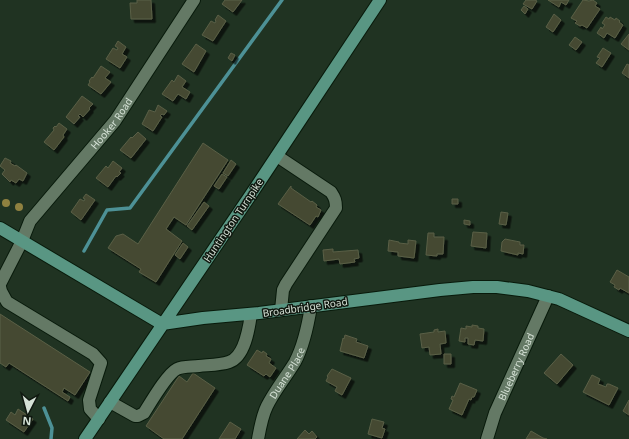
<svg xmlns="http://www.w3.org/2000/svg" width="629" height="439" viewBox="0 0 629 439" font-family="'Noto Sans',sans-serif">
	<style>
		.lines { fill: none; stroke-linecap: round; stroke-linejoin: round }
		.stream { stroke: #4d9196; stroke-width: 3.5 }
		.building { fill: #454a32; stroke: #5a5f46; filter: url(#shadow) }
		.minor-casing { stroke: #081a0b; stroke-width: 14 }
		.major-casing { stroke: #081a0b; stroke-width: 14 }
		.minor { stroke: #647965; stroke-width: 12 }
		.major { stroke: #599683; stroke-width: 12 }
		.tree { fill: #8f8140 }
		.labels { text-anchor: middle; stroke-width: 3; stroke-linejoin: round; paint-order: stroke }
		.street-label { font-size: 10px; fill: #d5e1d6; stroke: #101810 }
	</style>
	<defs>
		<filter id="shadow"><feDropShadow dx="3.5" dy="3.5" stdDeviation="0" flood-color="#0009"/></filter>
	</defs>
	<rect width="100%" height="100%" fill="#203322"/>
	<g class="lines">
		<!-- stream -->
		<path class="stream" d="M84,251L107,210L130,208L282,0
			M44,408L52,428L51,439"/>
	</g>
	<!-- building -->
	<path class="building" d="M137,0H151L152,19H131L130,3H137Z
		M225,0H242L233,12L222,4Z
		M526,0H535L537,1L532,9L523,4Z
		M548,0H569L566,5L561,2L559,7Z
		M583,0L589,1L593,0L597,3L595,6L600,9L587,28L582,25L580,26L575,23L577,21L571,18Z
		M524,6L528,9L525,14L521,10Z
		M554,14L561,20L553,32L546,27Z
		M218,15L226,21L213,41L202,35L211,21L215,23L216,21L215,20Z
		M606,17L609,19L610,17L615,20L616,18L620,21L619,22L623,25L615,38L607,33L604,38L597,33L601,27L602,29L605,25L602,23Z
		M629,34V50L621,44Z
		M575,37L582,42L576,50L569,45Z
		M118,41L126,47L122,54L127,57L120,68L106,59L113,48L117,50L118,48L115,46Z
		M196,44L206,51L194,72L182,64Z
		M603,48L611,53L602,67L596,63L600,58L597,57Z
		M231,53L235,55L232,61L228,58Z
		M627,64L629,65V78L622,73Z
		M101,66L110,72L105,78L111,82L101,94L88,85L90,82L89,81L92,77L93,78Z
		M178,75L186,81L182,87L190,92L186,99L178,94L173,101L162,94L172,80L174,82Z
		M82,96L93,104L89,108L90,109L83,117L80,114L78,116L80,117L74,124L66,117Z
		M158,105L167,111L164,115L162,114L160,116L162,117L153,131L142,124L149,110L155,112Z
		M59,123L67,129L63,135L64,137L54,150L44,142L54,130L53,128L55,126L56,127Z
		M138,132L146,139L131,158L120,150L131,137L132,138Z
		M203,143L228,160L186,225L174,217L166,229L182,241L156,282L139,272L141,269L108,248L116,236L123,234L138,244Z
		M5,158L11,161L10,163L15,166L16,165L27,173L23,181L19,179L16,183L11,180L10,182L2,174L5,170L0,166Z
		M231,160L236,164L228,176L223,173Z
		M113,161L122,168L119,172L121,173L117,177L116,176L108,187L96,178L106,166L108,168Z
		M222,174L227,177L219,189L214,186Z
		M291,186V188L311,202L312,201L317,205L316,207L321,210L318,217L316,216L310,225L278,204Z
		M86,194L95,200L81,220L71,212L80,199L84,201L85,199L83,198Z
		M452,199H458V204H452Z
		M204,202L209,206L192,230L187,226Z
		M501,212L508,213L506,225L499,224Z
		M464,220L470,221V225L464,224Z
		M473,232L487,233L486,248L471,246Z
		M428,233H434V237H444L443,254H437V256L426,255Z
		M505,239L520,242V245H524L523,254L518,253V255L501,251L502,242Z
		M389,240L399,242V243L408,244V240L416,241L414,258L398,256V252L388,251Z
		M183,243L188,247L180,259L175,255Z
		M333,249V252L358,250L359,258L354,259L355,262L340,264L339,259L324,261L323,250Z
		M617,270L629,277V293L620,288L619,290L614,287L615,285L610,282Z
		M0,314L90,372L75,395L64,388L62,392L70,397L68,401L9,363L6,367L0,363Z
		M472,325L478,326V328L484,329L483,341L475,340L474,345L468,344V338H465V342L459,341L461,328L466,329V326L472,327Z
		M438,329V332L445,331L446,343L440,344L441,354L430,355L429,347L422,348L420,334L434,332V330Z
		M345,335L357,339L356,342L368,346L364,358L340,351L343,338L344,339Z
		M257,350L262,353L263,351L267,354L266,356L271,359L269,363L276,368L270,377L266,374L264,376L247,365Z
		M444,354H451V364H444Z
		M561,354L573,365L557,384L544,373Z
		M332,369L351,378L342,395L335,391L337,387L326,381L328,377L327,376Z
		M193,373L215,388L182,439H164L146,426L179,376L187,382Z
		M592,375L600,379L598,384L606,387L607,384H609L618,388L609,405L583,392Z
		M460,383L477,390L474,397H472L471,400L469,399L462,415L449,409L453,400L451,399L452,396L454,397Z
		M629,400V415L623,411Z
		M18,409L33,419L24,432L6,420L11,412L15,415Z
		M372,419L384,422L382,428L385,429L382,438L368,434Z
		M230,422L241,429L235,439H219Z
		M305,430L309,434L312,431L317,437L315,439H297Z
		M531,431L543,438L547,439H526Z"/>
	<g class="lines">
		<defs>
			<g id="minor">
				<path d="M277,156L331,192C335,198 336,201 336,208L286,284L283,290L281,310"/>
				<path id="s1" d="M0,284L22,241L30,221L115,121L194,0"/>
				<path d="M0,287L1,291L7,302L93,354L101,363L89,400L90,409L99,419"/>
				<path d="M110,402L135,416H138L144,413C151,402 167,374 177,369C183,366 192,367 199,366C208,365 220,365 229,362C245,357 249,328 251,314"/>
				<path id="s2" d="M258,439C260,428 262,416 267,406C275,390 286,377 295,362C304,345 308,325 311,306"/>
				<path id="s3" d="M487,439L495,413L548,296"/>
			</g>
			<path id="major" d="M0,228L162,324L203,318L259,313L440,290L473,287H497L528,291L559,299L629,331
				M85,439L256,187L380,0"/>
		</defs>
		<!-- minor casing -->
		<use href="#minor" class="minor-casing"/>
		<!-- major casing -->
		<use href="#major" class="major-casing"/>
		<!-- minor -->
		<use href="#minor" class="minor"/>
		<!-- major -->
		<use href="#major" class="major"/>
	</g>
	<!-- trees -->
	<g class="tree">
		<circle cx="6" cy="203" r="4"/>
		<circle cx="19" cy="207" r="4"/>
	</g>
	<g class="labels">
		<!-- street labels -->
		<g class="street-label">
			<text dy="4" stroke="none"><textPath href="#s1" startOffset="197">Hooker Road</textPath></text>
			<text transform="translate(233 220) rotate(-56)" y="4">Huntington Turnpike</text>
			<text transform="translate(305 307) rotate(-8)" y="4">Broadbridge Road</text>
			<text dy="4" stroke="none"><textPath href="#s3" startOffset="78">Blueberry Road</textPath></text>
			<text dy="4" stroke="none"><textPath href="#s2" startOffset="73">Duane Place</textPath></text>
		</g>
	</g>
	<!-- north arrow -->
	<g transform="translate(28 411) rotate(186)" stroke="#101810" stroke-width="3" paint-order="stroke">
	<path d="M0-3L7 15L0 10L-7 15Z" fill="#d5e1d6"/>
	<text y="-6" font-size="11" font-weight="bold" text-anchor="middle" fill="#d5e1d6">N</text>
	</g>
</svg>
